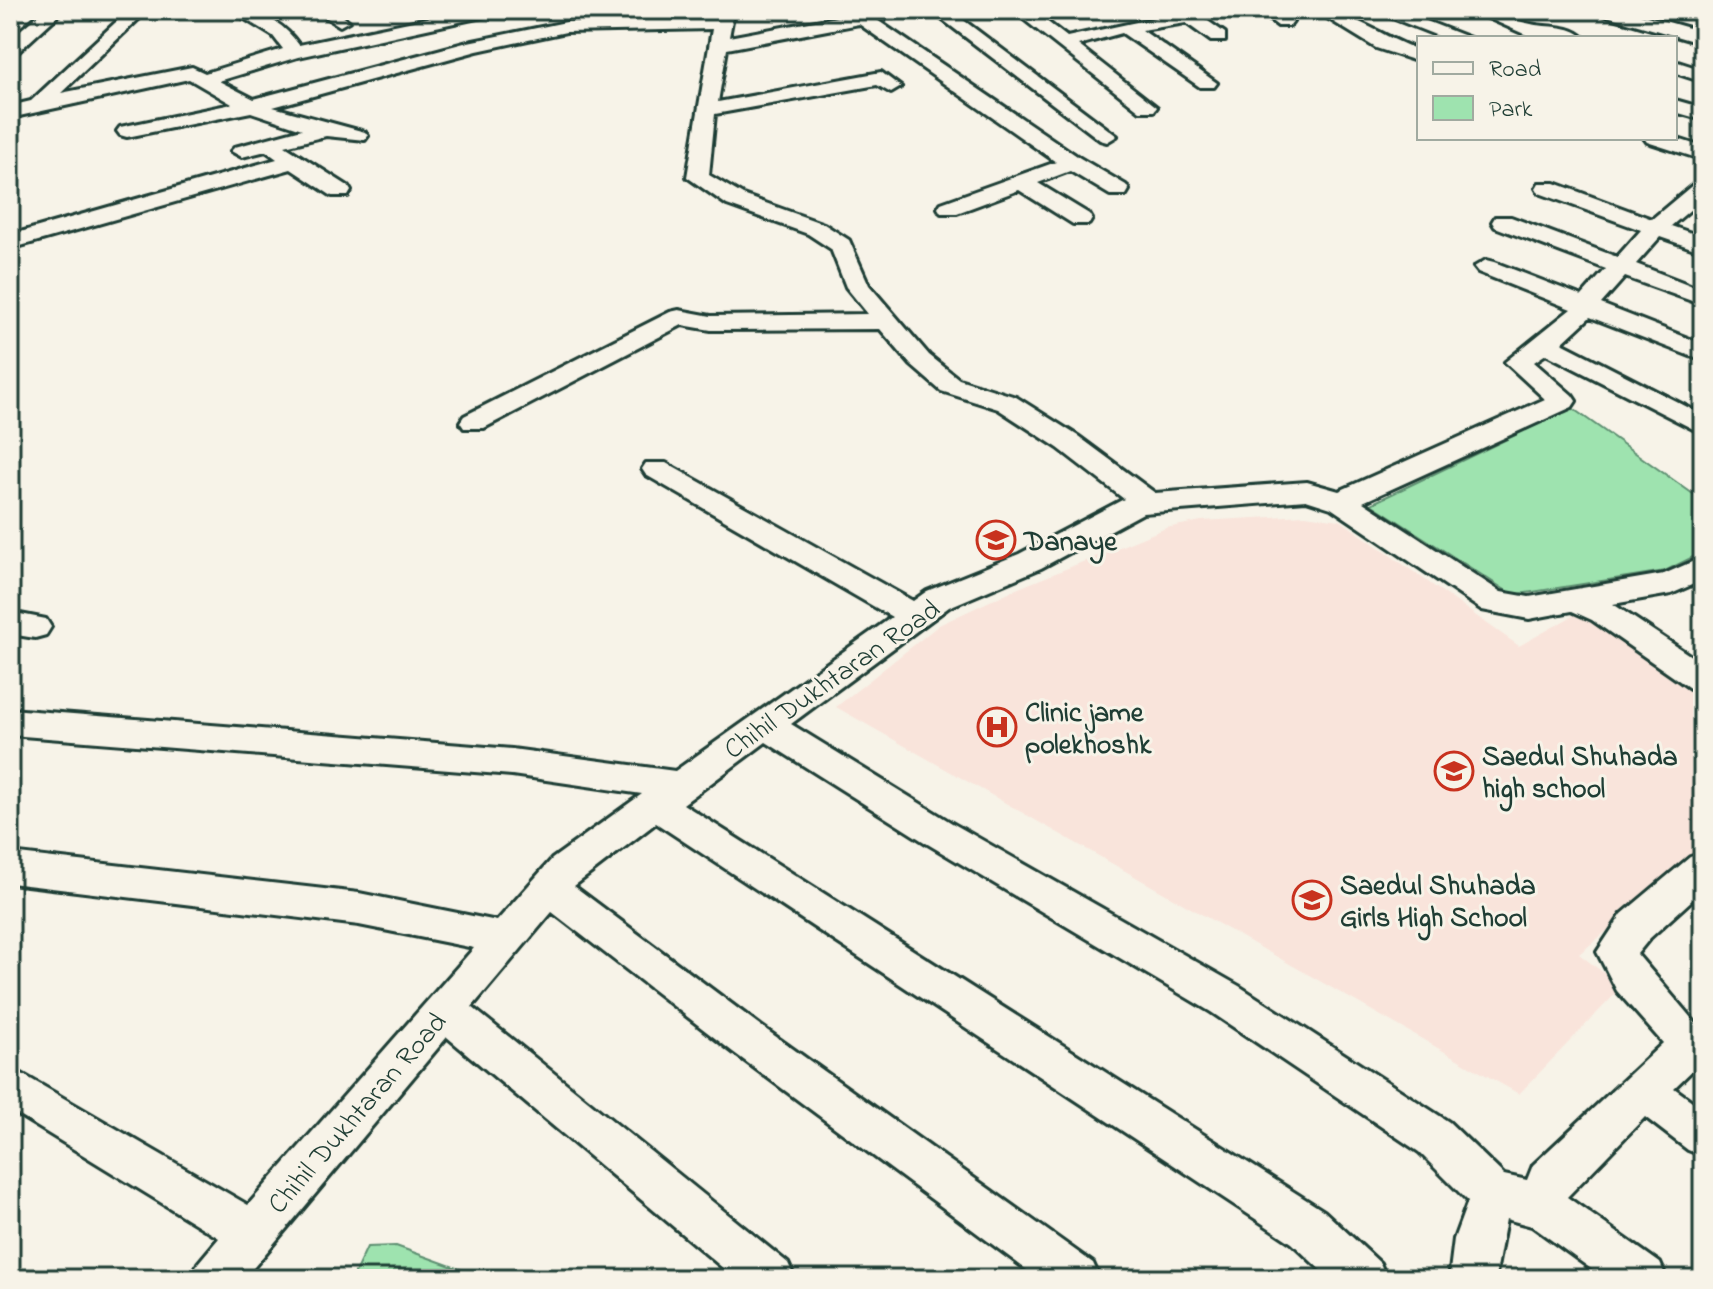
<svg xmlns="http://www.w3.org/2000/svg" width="1713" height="1289" viewBox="0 0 1713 1289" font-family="'Indie Flower',sans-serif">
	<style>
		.built { fill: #f9e4db }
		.green { fill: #9ee3af; stroke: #5e9072; stroke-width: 2 }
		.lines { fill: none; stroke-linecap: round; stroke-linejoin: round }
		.minor-casing { stroke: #1f3d34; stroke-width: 6 }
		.minor { fill: #f7f3e8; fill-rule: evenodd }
		.labels { text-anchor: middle; stroke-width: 6; stroke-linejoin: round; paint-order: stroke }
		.poi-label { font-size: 28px; font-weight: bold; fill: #1f3d34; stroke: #f7f3e8; text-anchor: start }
		.street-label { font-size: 28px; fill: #1f3d34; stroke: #f7f3e8 }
	</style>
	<rect width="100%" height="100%" fill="#f7f3e8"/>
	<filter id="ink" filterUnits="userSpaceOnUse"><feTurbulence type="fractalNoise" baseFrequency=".0125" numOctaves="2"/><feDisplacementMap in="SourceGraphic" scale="16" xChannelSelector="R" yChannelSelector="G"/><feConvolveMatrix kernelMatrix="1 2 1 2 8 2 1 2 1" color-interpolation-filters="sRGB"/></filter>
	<g filter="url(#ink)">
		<!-- built -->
		<path class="built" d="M1305,515L1340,520L1519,646L1576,614L1703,690V851L1579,954L1622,987L1519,1094L836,707L939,625L1009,592L1166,528L1201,521Z"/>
		<!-- green -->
		<path class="green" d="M1572,408L1703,501V552L1665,571L1513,595L1371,504Z
			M396,1246L487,1279H352L367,1247Z"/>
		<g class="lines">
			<defs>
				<path id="minor" d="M44,10H64L17,53L10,55V39Z
					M129,10H148L61,93L192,67L205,73L283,49L273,36L230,10C260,10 282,21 299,45L466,10H500L491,15L298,57L219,81L254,99L468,42L566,22L714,18L716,10H734L729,37L875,10H912L909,14L877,20L1080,158L1126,185L1129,190L1126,195H1110L1070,171L1038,183L1089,214L1092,219L1089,224H1073L1019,190L957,213H941L938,208L941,203L1056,162L859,24L727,49L718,102L881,72L901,87L891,93L877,85L715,114L709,175L743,195L824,224L849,240L869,285L929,355L959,379L1016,397L1078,436L1155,493L1307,482L1339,491L1545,399L1505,362L1571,309L1478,272L1474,267L1486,260L1494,262L1582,296L1606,269L1495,227L1492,222L1495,217H1511L1617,257L1641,230L1539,193L1536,188L1539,183H1555L1652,219L1695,183L1703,181V199L1671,226L1703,237V252L1660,237L1636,264L1703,290V305L1625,277L1601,304L1703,344V361L1590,317L1562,343L1703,415V434L1546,354L1534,362L1572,395L1576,401L1572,407L1363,502L1501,592L1529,597L1664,574L1703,557V580L1671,594L1613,604L1703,664V692L1691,689L1592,620L1572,611L1529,619L1482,610L1331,508L1306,500L1143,513L1041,568L949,607L791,724L952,823L1239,986L1449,1122L1504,1175L1527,1180L1533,1165L1663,1043L1617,991L1597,952L1622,914L1690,857L1703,853V890L1650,938L1637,954L1703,1032V1060L1674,1088L1703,1109V1156L1688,1150L1645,1117L1567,1197L1660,1263L1667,1279H1605L1532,1226L1506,1219L1495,1279H1449L1454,1239L1468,1201L1419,1152L1211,1012L926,843L766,742L683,804L1324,1211L1380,1263L1387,1279H1330L1292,1243L656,823L574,886L761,1026L1093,1263L1100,1279H1039L733,1052L552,912L472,1007L788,1263L795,1279H736L447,1037L244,1279H191L198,1263L219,1238L10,1110V1067L248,1205L474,948L359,925L10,883V853L359,893L497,921L552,859L642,794L512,775L10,735V709L512,749L675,771L892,617L646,475L642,469L646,463H666L913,601L927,591L1019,554L1124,499L1058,448L998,409L941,391L911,365L880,329L711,330L682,325L484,428H464L460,422L464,416L670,312L679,310L711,316L868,314L846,287L831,249L808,234L727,205L687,177L712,29L566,32L477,51L273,107L365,132L368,136L365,140L326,136L285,146L348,186L351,191L348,196H332L291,169L10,249V235L277,159L266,151L242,157L231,151L235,147L302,129L251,112L127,137L120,135L117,131L120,127L232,104L189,79L10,118V106L31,101Z
					M314,10H335L349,21L340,26Z
					M930,10H950L1117,136L1107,142L1100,140Z
					M1012,10H1032L1067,37L1174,14L1171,10H1192L1225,33V41H1211L1186,23L1142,30L1217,83L1214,87H1200L1122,33L1078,45L1157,107L1154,111H1140Z
					M1257,10H1278L1293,22L1290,26H1278Z
					M1314,10C1351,10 1383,38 1419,50V62L1376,48Z
					M1372,10H1398L1470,38H1443Z
					M1470,10C1501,10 1505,19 1531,24C1547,28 1571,24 1584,38L1531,37Z
					M1597,10H1626L1703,32V44L1600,14Z
					M1675,61L1703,70V82L1675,73Z
					M1675,100L1703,108V120L1675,112Z
					M1644,138H1675L1703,147V160L1647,142Z
					M10,612L46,619L51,627L46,635L35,638L10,634Z"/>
			</defs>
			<!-- minor casing -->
			<use href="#minor" class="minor-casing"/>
			<!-- minor -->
			<use href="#minor" class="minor"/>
		</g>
	</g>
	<!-- icons -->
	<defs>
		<symbol id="school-ring" viewBox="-11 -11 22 22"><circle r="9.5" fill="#f7f3e8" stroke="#c8321e" stroke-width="1.5"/><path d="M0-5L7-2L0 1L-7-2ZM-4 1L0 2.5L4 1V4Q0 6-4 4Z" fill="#c8321e"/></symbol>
		<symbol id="hospital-ring" viewBox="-11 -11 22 22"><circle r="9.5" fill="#f7f3e8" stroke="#c8321e" stroke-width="1.5"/><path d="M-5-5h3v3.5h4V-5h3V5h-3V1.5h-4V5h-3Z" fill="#c8321e"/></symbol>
	</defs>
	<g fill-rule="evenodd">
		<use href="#school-ring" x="974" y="518" width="44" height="44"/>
		<use href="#hospital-ring" x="975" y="705" width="44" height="44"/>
		<use href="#school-ring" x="1432" y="749" width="44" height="44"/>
		<use href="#school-ring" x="1290" y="878" width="44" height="44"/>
	</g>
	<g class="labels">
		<!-- poi labels -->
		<g class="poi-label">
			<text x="1024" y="550">Danaye</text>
			<text x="1025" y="721">Clinic jame<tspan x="1025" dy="32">polekhoshk</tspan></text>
			<text x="1482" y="765">Saedul Shuhada<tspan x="1482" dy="32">high school</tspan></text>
			<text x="1340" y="894">Saedul Shuhada<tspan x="1340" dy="32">Girls High School</tspan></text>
		</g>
		<!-- street labels -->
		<g class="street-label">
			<text transform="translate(831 678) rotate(-35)" y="10">Chihil Dukhtaran Road</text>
			<text transform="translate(356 1112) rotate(-49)" y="10">Chihil Dukhtaran Road</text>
		</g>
	</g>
	<!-- margin -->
	<rect width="1713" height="1289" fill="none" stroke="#f7f3e8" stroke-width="40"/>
	<rect x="20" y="20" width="1673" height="1249" fill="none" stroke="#1f3d34" stroke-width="3" filter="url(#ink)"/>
	<!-- legend -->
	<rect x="1417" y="36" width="260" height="104" fill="#f7f3e8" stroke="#a1aaa0" stroke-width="2"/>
	<rect x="1433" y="62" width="40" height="12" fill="#f7f3e8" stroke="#a1aaa0" stroke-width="2"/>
	<text x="1489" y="76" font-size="24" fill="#1f3d34">Road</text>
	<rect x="1433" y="96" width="40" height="24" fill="#9ee3af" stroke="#a1aaa0" stroke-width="2"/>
	<text x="1489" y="116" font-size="24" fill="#1f3d34">Park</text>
</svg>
